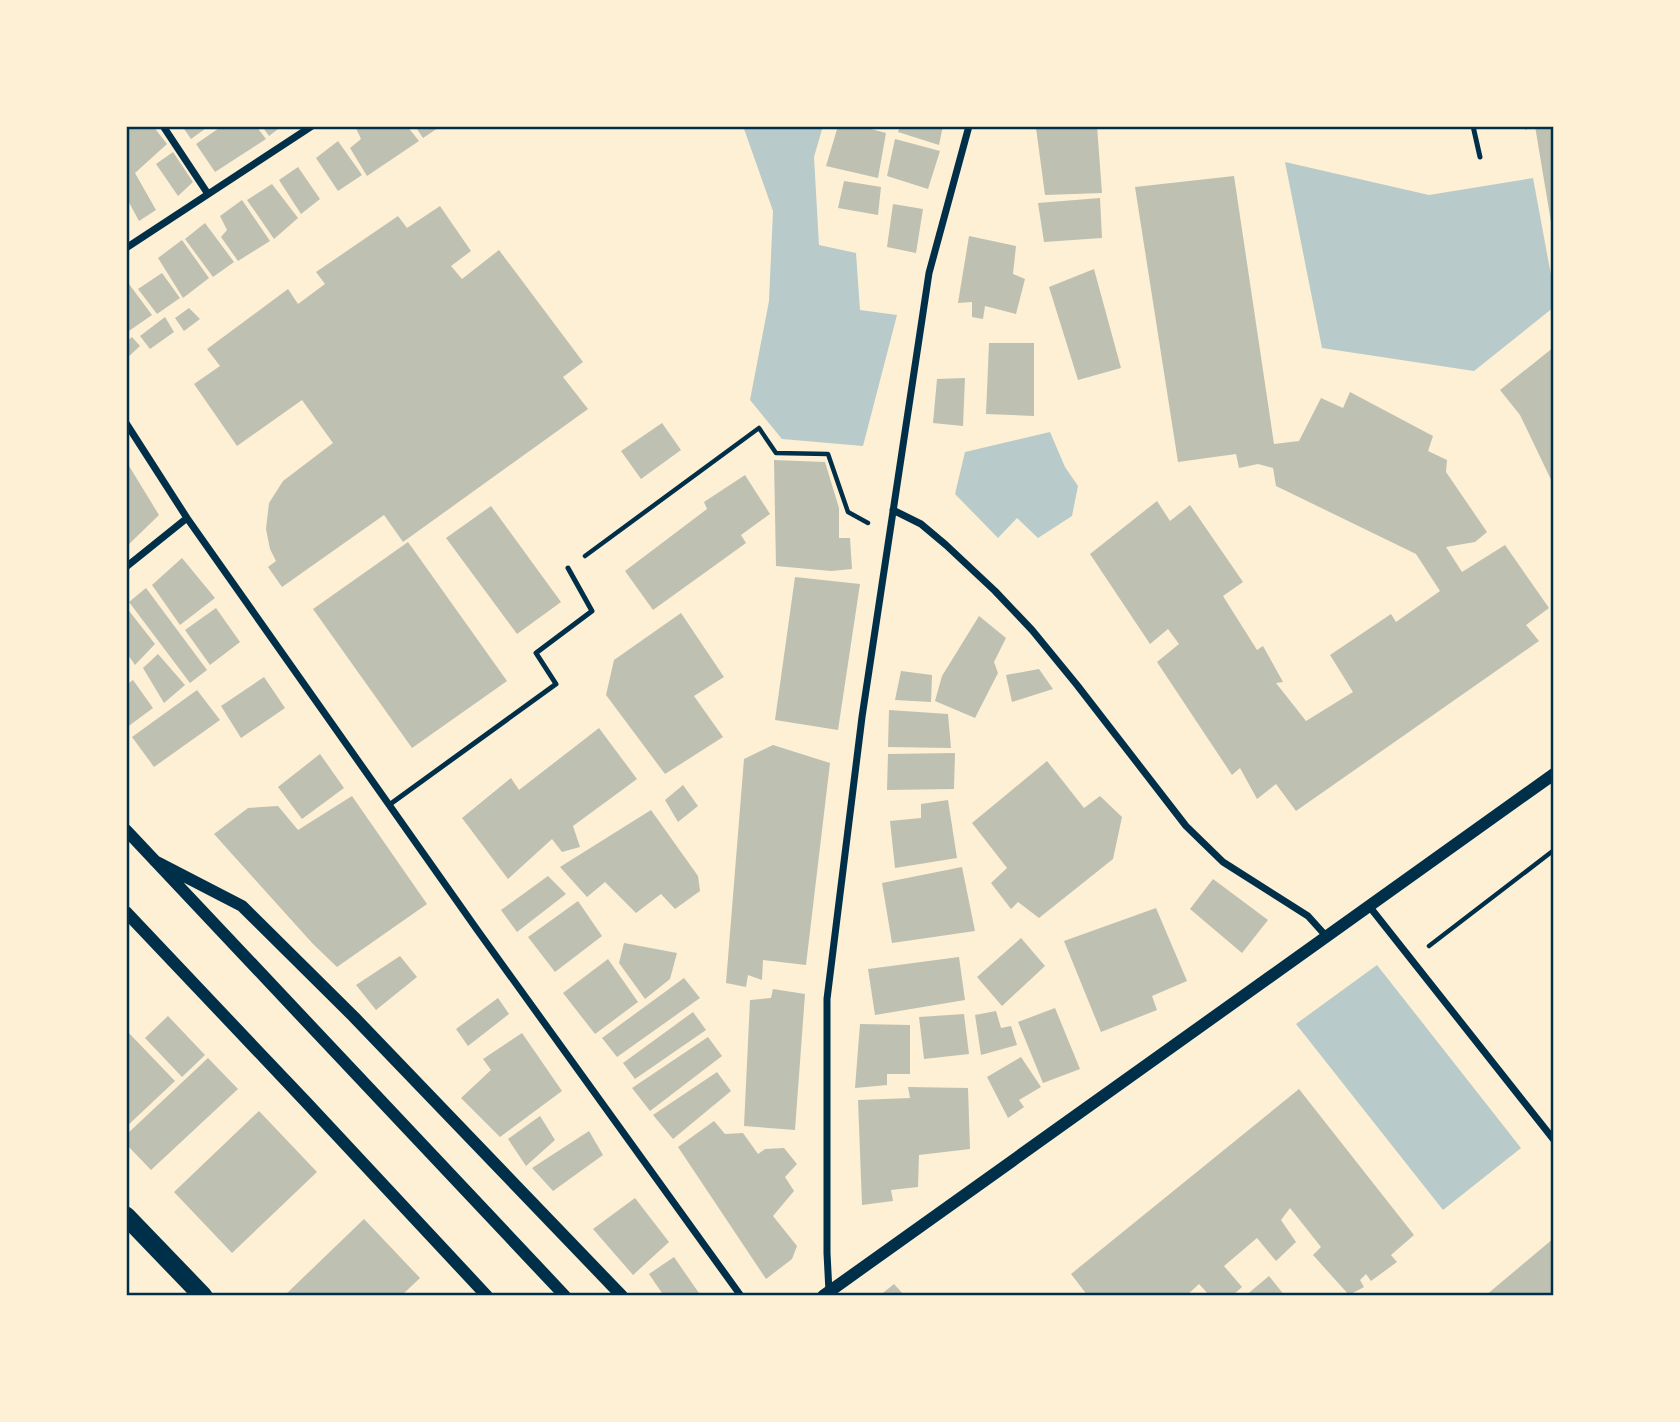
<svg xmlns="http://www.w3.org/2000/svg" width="1680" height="1422" viewBox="0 0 1680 1422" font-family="Georgia,serif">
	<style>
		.green { fill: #b9caca }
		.building { fill: #bec0b2 }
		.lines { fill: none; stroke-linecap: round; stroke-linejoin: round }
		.path { stroke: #003049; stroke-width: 4.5 }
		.service { stroke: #003049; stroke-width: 5 }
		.minor { stroke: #003049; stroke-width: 7 }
		.tertiary { stroke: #003049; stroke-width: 12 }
		.trunk { stroke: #003049; stroke-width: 19 }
		.neatline { fill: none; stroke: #003049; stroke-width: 2.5 }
	</style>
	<rect width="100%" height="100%" fill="#fdf0d5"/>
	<!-- green -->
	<path class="green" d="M743,126H823L814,157L819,245L856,253L860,310L897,315L863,446L782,439L750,400L769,301L773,211Z
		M1285,162L1429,195L1533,178L1554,291V307L1474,371L1322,348Z
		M1050,432L1065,467L1078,486L1072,516L1038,538L1017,518L998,538L955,494L965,452Z
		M1377,965L1521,1148L1443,1210L1296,1024Z"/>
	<!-- building -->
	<path class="building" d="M126,126H153L167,144L135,173L156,210L139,221L126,197Z
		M182,126H209L191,139Z
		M222,126H256L266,139L215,172L196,144Z
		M262,126H282L269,136Z
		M355,126H407L419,141L367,176L350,148L361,139Z
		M415,126H441L423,138Z
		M838,126H860L886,133L878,178L826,166Z
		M900,126H943L939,145L898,132Z
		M1050,126H1097L1102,193L1045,195L1036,128Z
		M1535,126H1554V233L1553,234Z
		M895,139L940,151L928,189L887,176Z
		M338,141L362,175L338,191L316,158Z
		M173,152L193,182L178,196L156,164Z
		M298,167L320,199L301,214L279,180Z
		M1234,176L1274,444L1299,441L1321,398L1343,408L1350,392L1433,436L1428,451L1447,460L1446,472L1487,532L1475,542L1446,547L1462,572L1505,545L1549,608L1526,625L1539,641L1296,811L1276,784L1257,799L1240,768L1232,775L1157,662L1179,644L1168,629L1150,644L1090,554L1157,501L1170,521L1190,505L1243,582L1223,596L1257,650L1263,646L1283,682L1276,683L1306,721L1353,692L1330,655L1391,614L1396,622L1440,591L1416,554L1276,486L1273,468L1258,464L1239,468L1236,454L1178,462L1135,187Z
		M844,181L881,187L878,215L838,208Z
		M272,184L298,218L274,239L247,200Z
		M1100,198L1102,238L1044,242L1038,203Z
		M242,200L270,241L238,261L221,237L227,230L220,216Z
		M893,204L923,209L916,253L887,247Z
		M440,206L471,251L451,266L462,279L499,250L583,362L563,377L588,409L403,542L384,515L282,587L268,567L276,561L270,549L266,529L269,503L283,481L333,443L302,400L237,446L194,384L220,366L207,349L288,289L298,304L325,284L316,272L398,216L407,228Z
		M205,223L234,262L213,277L185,239Z
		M969,236L1016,246L1013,274L1025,279L1016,314L985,306L983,319L972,317V302L958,303Z
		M182,240L209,278L183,298L158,258Z
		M1094,269L1121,368L1078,380L1049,287Z
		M162,273L180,298L157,314L138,289Z
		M126,280L152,315L126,333Z
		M189,308L200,319L184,331L175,318Z
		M165,317L174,332L150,349L140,336Z
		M132,337L140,346L126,359V342Z
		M989,343H1034V416L986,414Z
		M1554,347V486L1520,415L1500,390Z
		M965,378L963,426L933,423L937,379Z
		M662,423L681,450L641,479L621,451Z
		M774,460L825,462L839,508V538H850L852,569L831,571L776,566Z
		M126,461L159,515L126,547Z
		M745,475L770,514L741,535L746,543L653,610L625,571L707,509L704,502Z
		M491,506L561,602L517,634L446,538Z
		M408,542L507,681L412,748L313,609Z
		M182,558L215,598L180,625L152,585Z
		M795,577L860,584L838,730L775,720Z
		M146,588L207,670L190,683L129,602Z
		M126,607L155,644L135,665L126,652Z
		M216,608L240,642L210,665L185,630Z
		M681,613L724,677L694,696L723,737L665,774L606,695L614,660Z
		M979,616L1006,638L994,662L998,673L975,718L935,701L942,676Z
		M158,654L185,685L164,703L143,668Z
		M1039,669L1053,689L1012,702L1006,675Z
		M901,671L932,675L931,702L895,700Z
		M264,677L285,708L241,738L221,706Z
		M133,680L153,708L126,728V685Z
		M197,690L220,720L154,767L132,737Z
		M889,710L948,714L951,748L888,747Z
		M599,728L637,779L573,826L580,847L562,852L552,839L508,879L462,818L511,778L519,790Z
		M773,745L830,763L806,965L763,960L762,980L748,975L746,987L726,983L744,759Z
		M955,753L954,789L887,790L888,754Z
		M320,754L344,788L302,819L278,787Z
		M1047,761L1084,808L1100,796L1122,817L1113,859L1039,918L1018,902L1011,909L991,883L1007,868L972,823Z
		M683,785L698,806L678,822L665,800Z
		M352,796L427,904L337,967L313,944L214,834L248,808L278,806L298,830Z
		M948,800L957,858L895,868L890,821L921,818V804Z
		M651,810L698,876L700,891L675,909L661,894L636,913L605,882L587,897L560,867Z
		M962,867L975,931L892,943L882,883Z
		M548,876L566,894L517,932L501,910Z
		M1213,879L1268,920L1242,953L1190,909Z
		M578,901L602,936L555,972L528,937Z
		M1156,908L1187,981L1152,996L1157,1010L1101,1032L1064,941Z
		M1021,938L1045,966L1002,1006L977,977Z
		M624,943L677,953L670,979L645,999L619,963Z
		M400,956L417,977L376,1010L356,985Z
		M959,957L965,1000L875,1015L868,969Z
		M608,959L638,1002L595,1034L563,993Z
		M684,978L700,998L617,1057L602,1038Z
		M773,989L805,994L795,1130L744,1126L750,1000L771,998Z
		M498,998L509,1014L468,1046L456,1029Z
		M1055,1008L1080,1069L1043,1083L1018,1022Z
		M996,1011L1001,1028L1011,1026L1017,1045L981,1055L975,1015Z
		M693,1012L706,1030L635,1079L623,1063Z
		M964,1014L969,1054L924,1059L919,1017Z
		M168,1016L205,1055L182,1077L145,1038Z
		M860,1024L910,1025V1074H887V1085L855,1088Z
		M126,1030L175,1081L126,1127Z
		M522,1033L562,1091L500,1137L461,1098L491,1070L483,1059Z
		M708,1037L722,1056L650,1111L632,1088Z
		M1021,1057L1041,1087L1019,1100L1024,1107L1008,1118L987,1077Z
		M208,1058L238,1089L151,1170L126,1144V1135Z
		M717,1072L731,1091L673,1139L653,1115Z
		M908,1087L968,1088L970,1149L919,1155L918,1187L891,1190L893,1201L862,1205L858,1100L910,1098Z
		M1299,1089L1414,1235L1391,1255L1397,1262L1371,1281L1366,1274L1360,1280L1364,1287L1349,1295L1313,1255L1321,1247L1290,1208L1281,1220L1296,1242L1276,1261L1257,1238L1224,1266L1242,1287L1232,1296H1210L1199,1284L1186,1296H1088L1071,1274Z
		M259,1111L317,1172L232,1253L174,1192Z
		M540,1116L555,1140L526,1166L508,1139Z
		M714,1121L725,1134L743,1133L758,1154L765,1149L784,1148L797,1164L785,1177L794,1191L773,1216L797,1246L792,1259L766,1279L678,1147Z
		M589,1131L603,1155L553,1191L532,1168Z
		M635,1198L669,1242L633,1275L593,1229Z
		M364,1219L420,1278L401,1296H284Z
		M1554,1238V1296H1485Z
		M674,1257L701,1296H664L649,1274Z
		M1269,1276L1285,1296H1245Z
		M894,1284L905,1296H879Z"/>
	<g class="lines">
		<!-- path -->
		<path class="path" d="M1526,126V127L1531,126
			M585,556L759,428L776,453L828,454L848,512L868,523
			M1429,946L1554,850"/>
		<!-- service -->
		<path class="service" d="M1473,126L1480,157
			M389,805L556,684L536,653L592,611L568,568"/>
		<!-- minor -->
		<path class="minor" d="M163,126L208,194
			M126,248L312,126
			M126,423L187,518L478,931L741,1296
			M893,510L921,524L946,545L995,591L1032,630L1077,685L1186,826L1223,862L1308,916L1326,936
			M126,567L187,518
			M1369,906L1554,1140
			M829,1292L827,1253V999L862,717L929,273L969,126"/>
		<!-- tertiary -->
		<path class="tertiary" d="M126,830L565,1296
			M155,861L242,906L354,1017L622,1296
			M126,912L306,1102L487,1296
			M823,1296L1554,774"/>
		<!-- trunk -->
		<path class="trunk" d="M126,1216L203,1296"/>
	</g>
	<!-- border -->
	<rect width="1680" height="1422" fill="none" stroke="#fdf0d5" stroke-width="256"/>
	<rect x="128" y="128" width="1424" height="1166" class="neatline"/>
</svg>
